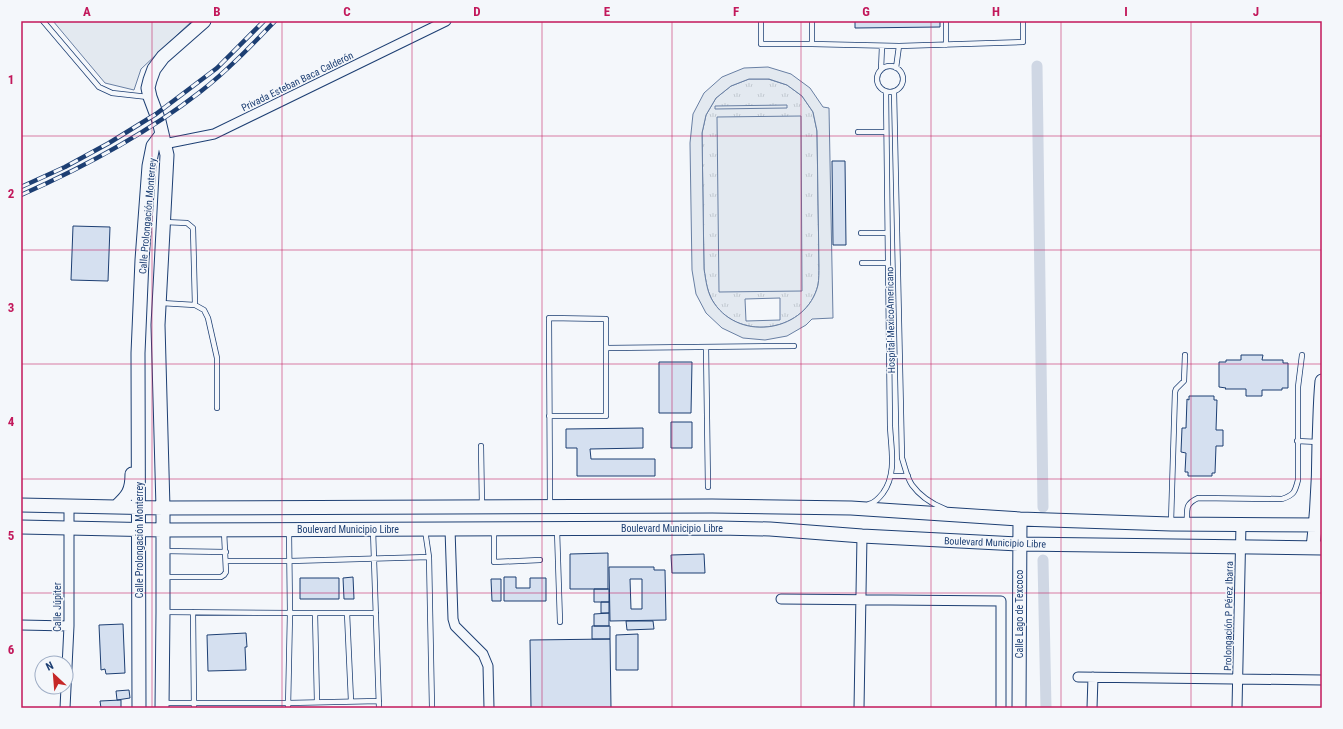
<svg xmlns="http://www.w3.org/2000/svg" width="1343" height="729" viewBox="0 0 1343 729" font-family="'Roboto Condensed',sans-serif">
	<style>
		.grass { fill: url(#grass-tufts); stroke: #687fa3; fill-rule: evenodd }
		.park { fill: #e3e9f0; stroke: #687fa3; fill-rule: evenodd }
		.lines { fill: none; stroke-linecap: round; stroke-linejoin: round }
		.canal { stroke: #cfd7e4; stroke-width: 11 }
		.building { fill: #d5e0f0; stroke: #1d3f73; fill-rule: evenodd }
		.lane-casing { stroke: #1d3f73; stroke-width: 6 }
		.street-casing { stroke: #1d3f73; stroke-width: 11 }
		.secondary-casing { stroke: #1d3f73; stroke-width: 15 }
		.lane { stroke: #f4f7fb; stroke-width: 4.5 }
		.street { stroke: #f4f7fb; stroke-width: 9 }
		.secondary { stroke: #f4f7fb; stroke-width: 13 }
		.rail-casing { stroke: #1d3f73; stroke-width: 4.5 }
		.rail { stroke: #f4f7fb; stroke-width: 3; stroke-dasharray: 9; stroke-linecap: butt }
		.grid { fill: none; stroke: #c2185b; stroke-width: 1; stroke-opacity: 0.55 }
		.labels { text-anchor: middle; stroke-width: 3; stroke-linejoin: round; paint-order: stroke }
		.street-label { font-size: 10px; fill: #1d3f73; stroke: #f4f7fb }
		.neatline { fill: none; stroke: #c2185b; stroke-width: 1.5 }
		.grid-label { font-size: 13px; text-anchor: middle; font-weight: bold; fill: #c2185b }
	</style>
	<defs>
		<pattern id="grass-tufts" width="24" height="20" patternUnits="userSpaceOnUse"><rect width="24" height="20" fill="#e3e9f0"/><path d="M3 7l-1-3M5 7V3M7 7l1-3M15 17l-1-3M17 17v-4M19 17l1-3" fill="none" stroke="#c2c9d1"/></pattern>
	</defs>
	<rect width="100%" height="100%" fill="#f4f7fb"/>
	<!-- grass -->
	<path class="grass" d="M749,79H768L787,85L802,96L813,112L817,131L819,266C819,272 819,279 818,285C807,331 741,343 714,303C707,293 706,281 704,269L702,133L706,115L716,98L731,86ZM780,298V320L746,321L745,299Z"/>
	<!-- park -->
	<path class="park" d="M53,21H192L141,69L134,90L105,83Z
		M768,67L791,74L810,88L823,107L829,108L833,318L812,319L806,325L787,336L765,340L743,338L722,328L706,313L696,294L692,270L690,143L693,114L704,93L722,77L744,68ZM749,79H769L787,85L802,96L813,112L817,131L819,266C819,272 819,279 818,285C807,331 741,343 714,303C707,293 706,281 704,269L702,133L706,115L716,98L731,86Z
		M787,105V108L715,109V106Z
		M801,116L802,291L719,292L717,117Z"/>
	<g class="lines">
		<!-- canal -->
		<path class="canal" d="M1037,66L1043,507
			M1043,560L1046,708"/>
	</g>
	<!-- building -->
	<path class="building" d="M855,21H940V27L855,28Z
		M832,161H845L846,245H833Z
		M73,226L110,227L108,281L71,280Z
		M1241,355H1263L1262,360H1283V363H1288V388H1282V390H1262V396H1246V389H1225L1226,388L1219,387V362H1226V360H1241Z
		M659,362H692L691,413H659Z
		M1189,396H1214V400H1217L1216,430H1223V446H1216L1215,473H1212V476H1188V472H1185L1186,453L1181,452L1182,428H1186L1187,399L1189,400Z
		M671,422H692V448H671Z
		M643,428V448L590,449L591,459H655V476H577V448H566V429Z
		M608,553V589H570V554Z
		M704,554L705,573H672L671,555Z
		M609,567H654V570H665L666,620L610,621ZM630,579H642V609H631Z
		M353,577L354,599H344L343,578Z
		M504,577H516V588H530V578H546V601H504Z
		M300,578H339V599H300Z
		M491,579H501V601H492Z
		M594,589H609V602H594Z
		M601,602H609V613H601Z
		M609,613V626H594V614Z
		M626,621H653L654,629L627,630Z
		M123,624L125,673L106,674L105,669L101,670L99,625Z
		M592,626H610V639H592Z
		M246,633L247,647H245L246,670L208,671L207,635Z
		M638,634V670H616V635Z
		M610,639L611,708H531L530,640Z
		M129,690L130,698L117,700L116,691Z
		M121,700V708H101L100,701Z"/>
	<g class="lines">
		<defs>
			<path id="lane" d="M43,21L99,87L112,93L148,97
				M761,21V44H812
				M812,21V44L899,46L1023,42V21
				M946,21V45
				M877 79a13 13 0 1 1 26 0a13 13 0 1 1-26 0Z
				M896,68L899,46
				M881,70L882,46
				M894,92L902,458C905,467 907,478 912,485C920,496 932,504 945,509
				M858,132H886
				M164,222L187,223L193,228L195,305
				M861,233H887
				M862,263H888
				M161,303L195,305L204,310L208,318L217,358V408
				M706,347L708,487
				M606,348L794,346
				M549,416H606V319L549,318L550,505
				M1297,441L1318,442
				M481,446L482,506
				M891,476H908
				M869,504C875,503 879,498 883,493C897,474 891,449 890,426L886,92
				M1171,522L1175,392L1176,389L1184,381L1185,355
				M1187,522C1187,509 1185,504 1198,498L1282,499C1294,495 1295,492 1298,480V387L1302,355
				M373,530L379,708
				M425,530L429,557L432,708
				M494,530V562L540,560
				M557,530L560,622
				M164,551L226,552
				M226,561H290L429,557
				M165,577H221L224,575L226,572L224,531
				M165,612L290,613L289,532
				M193,612L194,708
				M315,613L317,702
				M347,613L351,701
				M163,703H288L379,701
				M288,708L290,613H376"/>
			<path id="street" d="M159,145L214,134L446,21
				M450,529L453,619L455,626L483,654L488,666L489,708
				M781,599L1001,601V708
				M21,625L69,626
				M1078,677L1322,680
				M65,708L69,626V507
				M859,708L862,536
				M1092,708L1093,677
				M1237,708L1241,524"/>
			<path id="secondary" d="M21,505L163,508L712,506L851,508L1020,519L1171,524L1322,525
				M116,507C128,496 132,491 132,474
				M21,527L162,530L719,528L770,529L862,536L1019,544L1322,548
				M1313,548C1317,513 1319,477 1319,442C1320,421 1320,401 1322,381
				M139,708L138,353L142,260L149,166L153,146L162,134
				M162,708L163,612V508L158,325L167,155L159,121L150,97L148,88L150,80L154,69L163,57L204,21
				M1019,708L1020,519"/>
		</defs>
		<!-- lane casing -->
		<use href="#lane" class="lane-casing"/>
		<!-- street casing -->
		<use href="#street" class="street-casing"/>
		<!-- secondary casing -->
		<use href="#secondary" class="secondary-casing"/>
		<!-- lane -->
		<use href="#lane" class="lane"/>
		<!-- street -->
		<use href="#street" class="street"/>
		<!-- secondary -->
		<use href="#secondary" class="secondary"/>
		<defs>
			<path id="rail" d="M21,187L65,167L109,143L156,114L217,68L264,21
				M21,195C84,167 146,134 200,92C227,71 251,46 275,21"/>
		</defs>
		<!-- rail casing -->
		<use href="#rail" class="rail-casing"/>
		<!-- rail -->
		<use href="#rail" class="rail"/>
	</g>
	<!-- grid -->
	<path class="grid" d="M152,21V708M282,21V708M412,21V708M542,21V708M672,21V708M801,21V708M931,21V708M1061,21V708M1191,21V708M21,136H1322M21,250H1322M21,364H1322M21,479H1322M21,593H1322"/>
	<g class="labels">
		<!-- street labels -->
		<g class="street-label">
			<text transform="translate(297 81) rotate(-26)" y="4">Privada Esteban Baca Calderón</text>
			<text transform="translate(147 216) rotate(-85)" y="4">Calle Prolongación Monterrey</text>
			<text transform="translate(890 320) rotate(-91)" y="4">Hospital MexicoAmericano</text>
			<text x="672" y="532">Boulevard Municipio Libre</text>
			<text x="348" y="533">Boulevard Municipio Libre</text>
			<text transform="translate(139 540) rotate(-90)" y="4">Calle Prolongación Monterrey</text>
			<text transform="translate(995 542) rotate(2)" y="4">Boulevard Municipio Libre</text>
			<text transform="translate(57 607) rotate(-90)" y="4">Calle Júpiter</text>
			<text transform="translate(1019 614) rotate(-90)" y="4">Calle Lago de Texcoco</text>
			<text transform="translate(1228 616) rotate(-89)" y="4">Prolongación P Pérez Ibarra</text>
		</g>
	</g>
	<!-- border -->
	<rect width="1343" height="729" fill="none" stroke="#f4f7fb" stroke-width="44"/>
	<!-- north arrow -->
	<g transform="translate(54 675) rotate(334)"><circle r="19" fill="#f4f7fb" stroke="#9eadc5"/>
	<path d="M0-3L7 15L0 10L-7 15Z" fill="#c62828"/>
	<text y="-6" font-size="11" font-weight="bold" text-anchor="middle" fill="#1d3f73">N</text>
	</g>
	<rect x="22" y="22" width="1299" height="685" class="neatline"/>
	<g class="grid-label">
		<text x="87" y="16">A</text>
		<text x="217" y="16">B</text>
		<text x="347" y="16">C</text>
		<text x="477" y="16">D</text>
		<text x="607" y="16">E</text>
		<text x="736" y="16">F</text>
		<text x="866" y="16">G</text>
		<text x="996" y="16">H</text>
		<text x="1126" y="16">I</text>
		<text x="1256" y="16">J</text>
		<text x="11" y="84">1</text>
		<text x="11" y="198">2</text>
		<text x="11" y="312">3</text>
		<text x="11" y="426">4</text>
		<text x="11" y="540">5</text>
		<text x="11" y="654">6</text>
	</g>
</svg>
